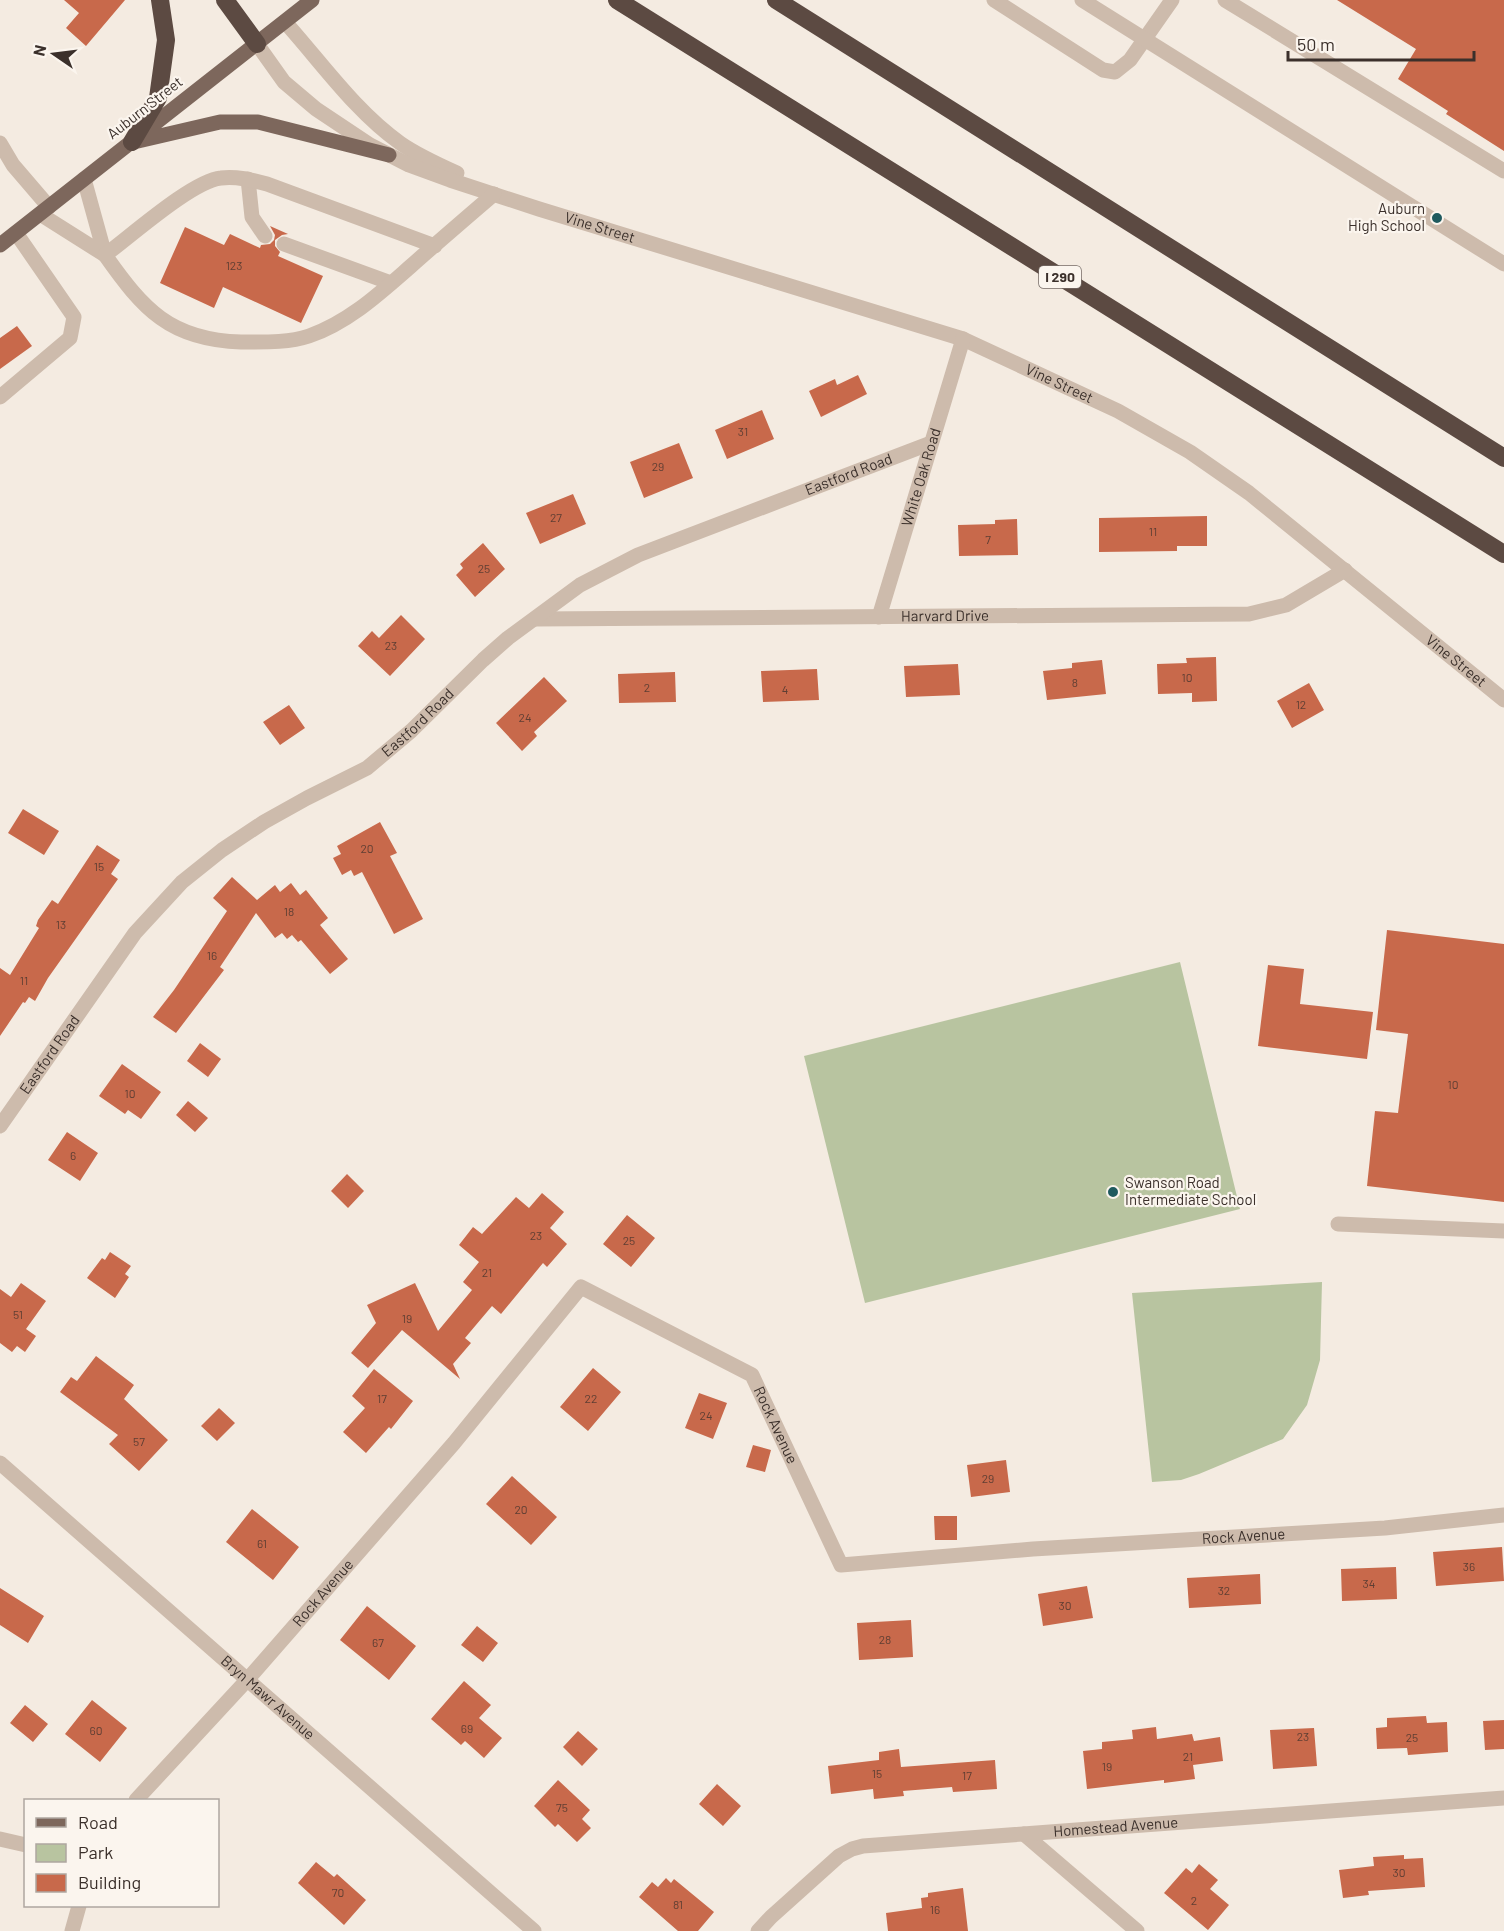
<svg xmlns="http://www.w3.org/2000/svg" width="1504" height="1931" viewBox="0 0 1504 1931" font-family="Barlow,sans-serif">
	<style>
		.green { fill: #b8c4a0 }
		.building { fill: #c8694b }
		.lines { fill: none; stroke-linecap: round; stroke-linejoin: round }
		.minor { stroke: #cdbbac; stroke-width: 15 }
		.major { stroke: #7d675c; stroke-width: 15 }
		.highway { stroke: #5c4a42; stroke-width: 18 }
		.poi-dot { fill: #1f5a5e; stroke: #fbf5ee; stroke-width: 2 }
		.labels { text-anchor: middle; stroke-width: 4.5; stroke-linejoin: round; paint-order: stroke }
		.number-label { font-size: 12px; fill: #5e3e33 }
		.shield { fill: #fbf5ee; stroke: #756b66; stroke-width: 1.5 }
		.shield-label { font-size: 14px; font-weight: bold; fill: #3b302b }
		.street-label { font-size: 15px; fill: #3b302b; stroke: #fbf5ee }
		.poi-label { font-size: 15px; fill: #3b302b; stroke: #fbf5ee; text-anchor: end }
	</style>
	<rect width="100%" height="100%" fill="#f4ebe1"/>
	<!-- green -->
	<path class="green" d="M1180,962L1240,1209L865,1303L804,1056Z
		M1322,1282L1320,1360L1307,1405L1283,1439L1199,1474L1181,1480L1152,1482L1132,1293Z"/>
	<!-- building -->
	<path class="building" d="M64,0H125L86,46L66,28L79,13Z
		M1337,0H1504V151L1446,114L1448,111L1398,79L1416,49Z
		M270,226L288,234L282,235L275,240V246L280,252L278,256L323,276L301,323L223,287L214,308L160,283L185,227L224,245L230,234L260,248L261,245L270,244L274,240L275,235Z
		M17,326L32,346L0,369V338Z
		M858,375L867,394L821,417L809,391L835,379L837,385Z
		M762,410L774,439L727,459L715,430Z
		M679,443L693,478L644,498L630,462Z
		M573,494L586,524L540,544L526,513Z
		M1207,516V546H1177V551L1099,552V518Z
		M1017,519L1018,555L959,556L958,525L995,524V520Z
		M483,543L505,569L475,597L456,575L463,568L460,564Z
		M401,615L425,639L390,676L358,646L372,631L379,638Z
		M1216,657L1217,701L1192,702V693L1158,694L1157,664L1187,663L1186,658Z
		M1102,660L1106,694L1047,700L1043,671L1072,668V663Z
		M958,664L960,695L906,697L904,666Z
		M817,669L819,700L763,702L761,671Z
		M675,672L676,702L619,703L618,674Z
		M544,677L567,701L534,732L537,736L522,751L496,723Z
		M1309,683L1324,710L1292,728L1277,701Z
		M289,705L305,728L280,745L263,722Z
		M23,809L59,831L44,855L8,833Z
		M380,822L397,853L390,856L423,919L394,934L362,872L354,876L351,870L342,875L333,858L341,854L337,846Z
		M97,845L120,860L111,874L118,879L48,978L35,1001L29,997L25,1003L23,1002L0,1036V968L10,975L39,928L36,926L38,920L52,900L58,904Z
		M232,877L257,900L275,885L280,892L291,883L300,895L306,890L328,918L320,925L348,959L330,974L301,940L298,942L292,935L287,939L282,933L275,938L256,913L220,967L224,970L176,1033L153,1017L174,990L227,911L213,898Z
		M1387,930L1504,944V1202L1367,1186L1375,1111L1398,1113L1408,1034L1376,1030Z
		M1268,965L1304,969L1300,1004L1373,1012L1367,1059L1258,1046Z
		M200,1043L221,1059L208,1077L187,1061Z
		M122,1064L161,1092L141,1119L128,1110L125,1114L99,1096Z
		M188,1101L208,1118L195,1132L176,1115Z
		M67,1132L98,1153L80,1181L48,1160Z
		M347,1174L364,1191L348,1208L331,1191Z
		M542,1193L564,1212L550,1228L567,1244L547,1267L543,1263L501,1314L492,1306L465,1338L471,1343L453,1364L460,1379L402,1330L368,1368L351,1353L376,1323L367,1305L415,1283L438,1331L472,1290L463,1282L479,1262L459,1245L473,1227L482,1234L516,1197L529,1208Z
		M627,1215L655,1238L631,1267L603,1244Z
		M110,1252L131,1266L125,1274L129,1277L115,1298L87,1278L102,1258L105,1260Z
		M21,1283L46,1301L26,1329L36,1336L25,1352L17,1346L12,1352L0,1343V1289L11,1297Z
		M96,1356L134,1385L124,1399L168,1440L139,1471L109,1444L118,1435L60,1392L71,1377L77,1381Z
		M593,1368L621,1392L588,1431L560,1407Z
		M374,1369L413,1401L391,1429L389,1427L366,1453L343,1432L365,1408L352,1396Z
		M699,1393L727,1403L713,1439L685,1428Z
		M219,1408L235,1423L217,1441L201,1426Z
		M753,1445L771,1450L765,1472L746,1467Z
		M1006,1460L1010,1492L971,1497L967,1465Z
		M512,1476L557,1517L531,1545L486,1504Z
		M252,1509L299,1547L273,1580L226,1542Z
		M934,1516H957V1540H935Z
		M1502,1547L1504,1581L1436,1586L1433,1552Z
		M1396,1567L1397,1599L1342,1601L1341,1569Z
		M1260,1574L1261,1604L1189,1608L1187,1578Z
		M1087,1586L1093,1618L1043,1626L1038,1594Z
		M0,1588L44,1616L28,1643L0,1625Z
		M367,1606L416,1646L389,1680L340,1640Z
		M911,1620L913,1657L859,1660L857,1623Z
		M477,1626L498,1643L483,1662L461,1645Z
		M464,1681L491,1705L479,1718L502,1738L484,1758L465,1741L461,1745L431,1719Z
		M92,1700L127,1728L100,1762L65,1734Z
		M25,1705L48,1724L33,1742L10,1723Z
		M1426,1716L1427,1723L1447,1722L1448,1752L1408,1755L1407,1748L1377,1749L1376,1728L1387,1727V1718Z
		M1504,1720V1749L1485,1750L1483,1721Z
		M1156,1727L1157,1739L1192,1734L1194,1741L1220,1737L1223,1761L1193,1765L1195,1779L1164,1783V1780L1087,1789L1083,1751L1102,1749V1742L1133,1739L1132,1730Z
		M1314,1728L1317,1766L1273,1769L1270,1730Z
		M578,1731L598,1749L582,1766L563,1747Z
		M899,1749L901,1767L995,1760L997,1789L953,1792L952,1787L903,1791L904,1796L874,1799L873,1789L831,1794L828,1766L879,1760V1752Z
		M558,1780L590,1810L582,1819L591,1828L577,1842L558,1824L555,1827L534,1806Z
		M717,1784L741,1806L723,1826L699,1804Z
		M1404,1855V1859L1423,1858L1425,1887L1368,1891L1369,1895L1343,1898L1339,1870L1374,1866L1373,1857Z
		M316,1862L334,1877L337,1874L366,1900L344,1925L298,1883Z
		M1199,1864L1218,1880L1210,1889L1229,1905L1208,1930L1164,1893L1186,1868L1192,1873Z
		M666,1878L671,1883L674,1879L714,1912L698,1931H678L639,1897L652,1882L658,1887Z
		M963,1888L968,1931H888L886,1913L922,1908L921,1898L928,1897V1893Z"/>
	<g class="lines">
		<!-- minor -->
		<g class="minor">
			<path d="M994,0L1103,70L1115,72L1130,60L1172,0"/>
			<path d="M1082,0L1504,264"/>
			<path d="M1225,0L1504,171"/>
			<path d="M285,22C321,62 355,111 400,143C417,155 437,164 457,173"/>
			<path id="s1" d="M257,44L284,82L316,109L370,145L409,165L450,180L539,209L963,339L1118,411L1190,452L1249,493L1504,700"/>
			<path d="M0,143L13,165L49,207"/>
			<path d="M248,179L252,217L265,236"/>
			<path d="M40,214L105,255L84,179"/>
			<path d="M284,244L391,283"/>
			<path d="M435,246L267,184C252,180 236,176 221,178C192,181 131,236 105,255C143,309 170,340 241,342C263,342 288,343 309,336C349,322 380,293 411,266C438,242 466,218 494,194"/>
			<path d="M0,397L70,338L74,317L16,233"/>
			<path id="s2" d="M879,617L963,339"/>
			<path id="s3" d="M535,619L1249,614L1286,605L1345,570"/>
			<path id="s4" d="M0,1126L135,933L182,882L222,850L264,822L307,798L367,768L411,731L483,660L508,638L580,585L638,555L931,443"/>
			<path d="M1338,1224L1504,1231"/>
			<path id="s5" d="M0,1463L534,1931"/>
			<path id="s6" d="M136,1800L248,1679L454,1443L581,1287L752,1375L841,1565L1033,1549L1385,1528L1504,1515"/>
			<path d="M1024,1834L1137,1931"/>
			<path d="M0,1839L26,1845"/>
			<path d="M72,1931L79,1906"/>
			<path id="s7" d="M758,1931L771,1917L839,1856L852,1849L863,1846L1504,1798"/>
		</g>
		<!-- major -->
		<path class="major" d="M138,141L220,122H258L389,155
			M0,245L312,0"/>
		<!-- highway -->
		<path class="highway" d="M225,0L257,44
			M617,0L1504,554
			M776,0L1504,458
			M132,142L158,98L166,40L160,0"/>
	</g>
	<!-- markers -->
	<g class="poi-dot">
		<circle cx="1437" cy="218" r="6"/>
		<circle cx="1113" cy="1192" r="6"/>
	</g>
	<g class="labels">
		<!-- number labels -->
		<g class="number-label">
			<text x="234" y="270">123</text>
			<text x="743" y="436">31</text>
			<text x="658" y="471">29</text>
			<text x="556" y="522">27</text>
			<text x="1153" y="536">11</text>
			<text x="988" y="544">7</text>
			<text x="484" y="573">25</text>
			<text x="391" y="650">23</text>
			<text x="1187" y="682">10</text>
			<text x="1075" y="687">8</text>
			<text x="647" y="692">2</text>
			<text x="785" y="694">4</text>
			<text x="1301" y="709">12</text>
			<text x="525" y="722">24</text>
			<text x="367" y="853">20</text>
			<text x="99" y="871">15</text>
			<text x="289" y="916">18</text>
			<text x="61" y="929">13</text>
			<text x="212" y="960">16</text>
			<text x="24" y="985">11</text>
			<text x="1453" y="1089">10</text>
			<text x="130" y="1098">10</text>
			<text x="73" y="1160">6</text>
			<text x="536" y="1240">23</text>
			<text x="629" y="1245">25</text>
			<text x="487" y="1277">21</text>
			<text x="18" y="1319">51</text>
			<text x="407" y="1323">19</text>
			<text x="382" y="1403">17</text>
			<text x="591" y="1403">22</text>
			<text x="706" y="1420">24</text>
			<text x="139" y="1446">57</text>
			<text x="988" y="1483">29</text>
			<text x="521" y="1514">20</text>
			<text x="262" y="1548">61</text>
			<text x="1469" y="1571">36</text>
			<text x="1369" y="1588">34</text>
			<text x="1224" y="1595">32</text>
			<text x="1065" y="1610">30</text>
			<text x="885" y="1644">28</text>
			<text x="378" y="1647">67</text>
			<text x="467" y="1733">69</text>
			<text x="96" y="1735">60</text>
			<text x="1303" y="1741">23</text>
			<text x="1412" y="1742">25</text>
			<text x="1188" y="1761">21</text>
			<text x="1107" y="1771">19</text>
			<text x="877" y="1778">15</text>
			<text x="967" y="1780">17</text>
			<text x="562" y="1812">75</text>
			<text x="1399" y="1877">30</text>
			<text x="338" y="1897">70</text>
			<text x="1194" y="1905">2</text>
			<text x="678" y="1909">81</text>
			<text x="935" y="1914">16</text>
		</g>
		<!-- shield labels -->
		<rect class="shield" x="1039" y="266" width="42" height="22" rx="4.5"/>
		<g class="shield-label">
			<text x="1060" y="282">I 290</text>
		</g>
		<!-- street labels -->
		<g class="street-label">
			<text transform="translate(145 108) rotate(-38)" y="5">Auburn Street</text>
			<text dy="5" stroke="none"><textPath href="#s1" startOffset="398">Vine Street</textPath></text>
			<text dy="5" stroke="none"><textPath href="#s1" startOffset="884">Vine Street</textPath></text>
			<text dy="5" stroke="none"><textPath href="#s4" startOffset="1095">Eastford Road</textPath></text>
			<text dy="5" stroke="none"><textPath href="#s2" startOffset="146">White Oak Road</textPath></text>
			<text dy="5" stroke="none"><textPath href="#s3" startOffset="410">Harvard Drive</textPath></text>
			<text dy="5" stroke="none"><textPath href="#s1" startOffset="1370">Vine Street</textPath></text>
			<text dy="5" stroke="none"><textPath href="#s4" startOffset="591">Eastford Road</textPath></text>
			<text dy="5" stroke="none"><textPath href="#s4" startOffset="87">Eastford Road</textPath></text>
			<text dy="5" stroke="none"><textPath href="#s6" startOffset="927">Rock Avenue</textPath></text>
			<text dy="5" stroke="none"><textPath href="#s6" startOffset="1485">Rock Avenue</textPath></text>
			<text dy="5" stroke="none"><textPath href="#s6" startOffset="279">Rock Avenue</textPath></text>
			<text dy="5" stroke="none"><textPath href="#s5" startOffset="356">Bryn Mawr Avenue</textPath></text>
			<text dy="5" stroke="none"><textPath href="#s7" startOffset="390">Homestead Avenue</textPath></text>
		</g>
		<!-- poi labels -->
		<g class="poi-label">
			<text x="1425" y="214">Auburn<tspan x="1425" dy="17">High School</tspan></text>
			<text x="1125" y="1188" text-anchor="start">Swanson Road<tspan x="1125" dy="17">Intermediate School</tspan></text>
		</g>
	</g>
	<!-- legend -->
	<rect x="24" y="1799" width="195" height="108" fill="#fbf5ee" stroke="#aea6a0" stroke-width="1.5"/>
	<rect x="36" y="1818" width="30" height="9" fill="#7d675c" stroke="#aea6a0" stroke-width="1.5"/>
	<text x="78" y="1829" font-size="18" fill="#3b302b">Road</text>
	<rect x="36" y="1844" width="30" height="18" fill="#b8c4a0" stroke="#aea6a0" stroke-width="1.5"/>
	<text x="78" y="1859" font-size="18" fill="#3b302b">Park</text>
	<rect x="36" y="1874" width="30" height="18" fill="#c8694b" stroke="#aea6a0" stroke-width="1.5"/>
	<text x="78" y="1889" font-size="18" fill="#3b302b">Building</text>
	<!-- north arrow -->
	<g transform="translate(54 54) rotate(284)" stroke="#fbf5ee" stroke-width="4.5" paint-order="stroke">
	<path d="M0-4.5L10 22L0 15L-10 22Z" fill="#3b302b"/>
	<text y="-9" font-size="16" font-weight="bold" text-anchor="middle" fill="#3b302b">N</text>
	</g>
	<!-- scale -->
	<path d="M1288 51v9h186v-9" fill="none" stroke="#3b302b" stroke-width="3"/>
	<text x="1297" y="51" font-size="18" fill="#3b302b" stroke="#fbf5ee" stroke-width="4.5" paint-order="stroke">50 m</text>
</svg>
